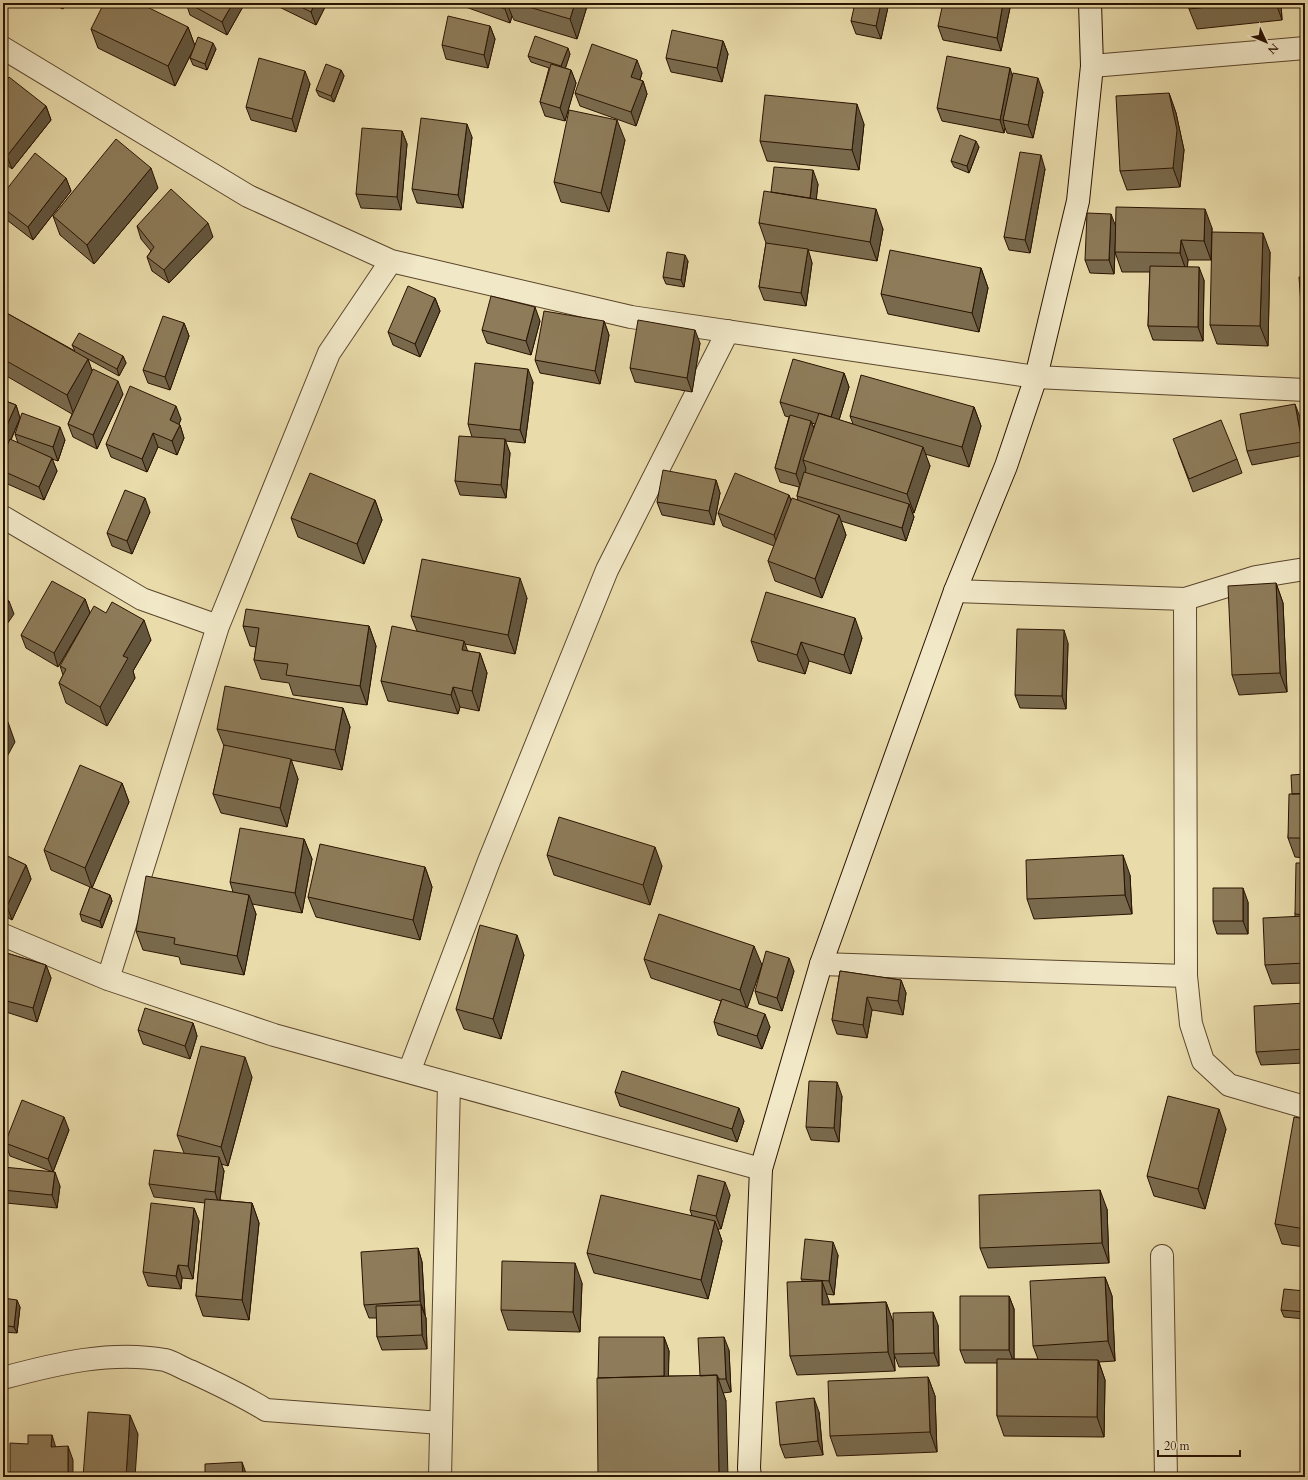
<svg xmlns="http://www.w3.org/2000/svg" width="1308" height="1480" viewBox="0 0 1308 1480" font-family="Cardo,serif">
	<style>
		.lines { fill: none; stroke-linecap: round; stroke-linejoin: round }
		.street-casing { stroke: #5a452b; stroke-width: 24 }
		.secondary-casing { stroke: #2a1301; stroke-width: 24 }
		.street { stroke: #f1e8c8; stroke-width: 22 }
		.secondary { stroke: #f1e8c8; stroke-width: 22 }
		.wall { fill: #796a4d; stroke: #2a1301; fill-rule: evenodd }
		.shaded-wall { fill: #63563e; stroke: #2a1301 }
		.building { fill: #8d7b59; stroke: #2a1301 }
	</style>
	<rect width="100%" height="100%" fill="#e9dbaa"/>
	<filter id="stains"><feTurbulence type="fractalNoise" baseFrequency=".005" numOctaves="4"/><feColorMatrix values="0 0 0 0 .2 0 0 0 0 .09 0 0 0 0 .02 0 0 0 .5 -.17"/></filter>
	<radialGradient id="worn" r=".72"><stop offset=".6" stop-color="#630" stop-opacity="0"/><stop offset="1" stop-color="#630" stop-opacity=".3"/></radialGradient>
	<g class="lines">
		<defs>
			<path id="street" d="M3,48L248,196L391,261L631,317L1036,377L1305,390
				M1092,66L1305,48
				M3,517L142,599L218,626
				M955,591L1185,599L1256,577L1305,569
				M1185,599L1186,976L1191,1024L1203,1061L1229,1085L1305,1107
				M3,935L108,979L274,1035L761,1169
				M821,964L1186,976
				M108,979L218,626L329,353L391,261
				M409,1072L489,861L607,570L728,331
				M1162,1256L1166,1477
				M3,1378C55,1364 111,1350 165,1360C173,1362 182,1368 190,1371C216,1383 242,1395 266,1410L441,1423
				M440,1477L449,1083"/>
			<path id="secondary" d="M750,1477L749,1468L761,1169L821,964L955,591L1006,466L1036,377L1078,201L1092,66L1090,3"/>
		</defs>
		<!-- street casing -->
		<use href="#street" class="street-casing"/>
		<!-- secondary casing -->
		<use href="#secondary" class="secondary-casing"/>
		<!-- street -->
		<use href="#street" class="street"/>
		<!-- secondary -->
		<use href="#secondary" class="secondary"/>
	</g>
	<!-- wall -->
	<path class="wall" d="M49,3H66L63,9Z
		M167,3H173L172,6Z
		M186,3H245L227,35L190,15Z
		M271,3H327L316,25Z
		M462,3H588L577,39L514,20L512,16L510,23L463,6Z
		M1011,3L1001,51L943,40L938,26Z
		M1189,3H1281L1282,20L1197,29L1189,9Z
		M1303,3H1305V8Z
		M888,7L881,39L856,34L851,21Z
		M490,26L495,39L488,68L446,59L442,45Z
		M188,27L195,46L175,86L98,48L91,29Z
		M723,41L728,54L722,82L671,72L666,58Z
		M216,49L207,70L193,65L190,58Z
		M570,54L565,68L571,70L576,83L565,121L545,116L540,102L549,68L531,62L528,56Z
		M341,70L344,76L334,102L319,96L316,90Z
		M642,73L640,80L643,81L647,94L636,126L580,106L575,93Z
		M310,84L296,132L251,120L246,107Z
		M3,85L46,106L51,120L12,169L3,162Z
		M1043,92L1033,138L1007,133L1005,128L1004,133L942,121L937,108Z
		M1169,93L1176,113L1184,150L1180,187L1127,190L1120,171Z
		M864,124L859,170L767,161L760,141Z
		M402,131L407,144L401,210L361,208L356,194Z
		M472,137L463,208L417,203L412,189Z
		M625,140L609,212L561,202L554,182Z
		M979,147L969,173L954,167L951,161Z
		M1045,169L1030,253L1009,250L1004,237Z
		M66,178L71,191L33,240L3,217V194Z
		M818,184L816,199L883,229L877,261L808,250L812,263L806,306L764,300L759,287L766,243L759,223L771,192Z
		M158,188L94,264L60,235L53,216Z
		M1116,225L1212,228L1211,260H1188L1187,267L1204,280L1203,341L1153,340L1148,326L1150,272H1122L1115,252V250L1114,274L1090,273L1085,260Z
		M137,226L213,237L169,283L152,271L147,257L151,251L141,239Z
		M1270,252L1268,346L1217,344L1210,325Z
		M688,261L684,287L666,284L663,277Z
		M981,268L988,288L979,332L888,314L881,294Z
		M1305,276V338L1303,332Z
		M435,298L440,311L420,357L393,345L388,332Z
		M3,311L75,351L72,345L123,356L126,363L119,376L88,359L92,371L123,394L97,449L73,437L68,424L72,414L3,374Z
		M540,321L531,355L487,343L482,330Z
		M604,321L609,335L600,384L540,373L535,360Z
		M184,323L189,336L170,390L148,383L143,370Z
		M700,343L692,392L635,382L630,368Z
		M844,373L849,387L839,420L853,424L850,416L974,407L981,426L969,467L925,454L930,466L914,513H912L914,517L906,541L841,521L846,535L822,598L775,581L768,561L774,546L723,526L718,513L789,495L791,500H798L797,496L799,487L780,482L775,468L789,417L785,416L780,402ZM812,423L815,424L814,428Z
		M533,382L525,443L505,441L510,453L506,498L460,495L455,481L472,437L468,424Z
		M3,400L16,405L20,418L11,440L18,443L15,434L65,440L58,461L52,459L57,471L44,500L3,482V455L5,451L3,450Z
		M1300,417L1305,446V455L1252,465L1247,451Z
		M181,419L179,424L180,425L184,438L177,455L158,447L147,472L111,457L106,444Z
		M1178,452L1237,459L1242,473L1193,492Z
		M716,480L720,493L714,525L662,515L657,502Z
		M375,500L382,520L364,564L298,537L291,518Z
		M150,512L132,554L112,546L107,533Z
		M1276,583L1283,603L1287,692L1239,695L1232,675Z
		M527,598L515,654L465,644L467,651L480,653L487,673L479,711L460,707L458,714L388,701L381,681L417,631L411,616Z
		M85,599L90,613L58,667L26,648L21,635Z
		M243,626H369L376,646L367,705L293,695L289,683L261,679L254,660L256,647L250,646Z
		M862,638L851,674L809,661L805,674L758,661L751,641Z
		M151,640L133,671L135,678L107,726L66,703L59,683L63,675L60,666Z
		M1068,643L1066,709L1020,708L1015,695Z
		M343,708L350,727L342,770L291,760L298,779L287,827L221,813L213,794L224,746L217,729Z
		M1305,774V858L1295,857L1288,838L1292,794Z
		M122,783L129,802L92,888L110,895L112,901L102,928L82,921L80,914L90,887L51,870L44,850Z
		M304,839L312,859L302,913L252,904L256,914L244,975L181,964L179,957L143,950L136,931L233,892L230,882Z
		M3,854L26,865L31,879L12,920L3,915Z
		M547,855L662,866L650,905L554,875Z
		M1305,863V983L1272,984L1265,965L1295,916V914Z
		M425,867L432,887L420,940L316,917L308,897Z
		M1130,875L1132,914L1034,919L1027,899Z
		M1248,902V934H1217L1213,921Z
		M3,952L46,965L51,978L37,1022L3,1011Z
		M524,955L501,1039L464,1029L456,1009Z
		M644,959L762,965L747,1008L770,1027L762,1049L718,1035L714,1022L721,1001L651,978Z
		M794,971L782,1011L759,1004L755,991Z
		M840,971L901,980L906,993L903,1015L872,1010L867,1038L837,1034L832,1020Z
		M1305,1003V1063L1261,1065L1256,1052Z
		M193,1023L197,1036L190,1059L143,1044L138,1030Z
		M252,1077L228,1166L221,1164L224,1171L220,1200L252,1203L259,1223L249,1320L203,1316L196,1296L205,1203L154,1197L149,1184L184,1153L177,1135Z
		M615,1092L744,1121L737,1142L620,1106Z
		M842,1096L839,1142L811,1140L806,1127Z
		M1305,1119V1247L1282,1244L1275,1224Z
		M1226,1129L1205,1209L1154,1196L1147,1176Z
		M69,1130L53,1172L10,1156L5,1143Z
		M3,1167L60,1186L57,1208L6,1203L3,1196Z
		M730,1195L721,1229H718L722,1241L708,1299L594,1273L587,1253L692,1216L690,1210Z
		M194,1208L199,1221L193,1279L182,1278L181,1289L148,1286L143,1272Z
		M1107,1209L1109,1263L988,1268L980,1248Z
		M418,1248L422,1262L425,1315L426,1318L427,1349L382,1350L377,1337V1318H369L364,1305Z
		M838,1255L834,1295L826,1294L829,1301V1304L886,1302L893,1322L895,1371L797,1375L790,1356L803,1282L801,1279Z
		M1105,1277L1112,1296L1115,1361L1099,1362L1105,1380L1104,1437L1004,1436L997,1416V1363H965L960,1350L1009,1296L1014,1309V1359H1038L1033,1346Z
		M582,1283L580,1332L508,1330L501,1310Z
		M1305,1291V1319L1284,1317L1281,1310Z
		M3,1298L20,1307L17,1333L3,1332Z
		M938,1325L939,1366L899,1367L894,1354Z
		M664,1337L669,1351L668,1376H700L729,1350L731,1392L723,1393L726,1401L598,1378Z
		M928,1377L935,1396L937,1452L837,1456L830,1436Z
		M819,1412L823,1455L785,1458L780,1445Z"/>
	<!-- shaded-wall -->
	<path class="shaded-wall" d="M61,3H66L63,9Z
		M233,3H245L227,35L222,22Z
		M315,3H327L316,25L311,12Z
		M507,3L512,16L510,23L505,9Z
		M575,3H588L577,39L570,19Z
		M881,3H886L888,7L881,39L876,26Z
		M1003,3H1011L1001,51L997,38Z
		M1276,3H1281L1282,20Z
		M490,26L495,39L488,68L484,55Z
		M188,27L195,46L175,86L168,66Z
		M723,41L728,54L722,82L717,68Z
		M213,43L216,49L207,70L205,64Z
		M568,48L570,54L564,73L561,66Z
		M637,60L642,73L636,91L631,77Z
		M1010,68L1014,81L1003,120L1005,128L1004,133L1000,120Z
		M341,70L344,76L334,102L331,96Z
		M571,70L576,83L565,121L560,108Z
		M305,71L310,84L296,132L292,119Z
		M1038,78L1043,92L1033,138L1028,125Z
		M643,81L647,94L636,126L631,112Z
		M1169,93L1176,113L1184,150L1180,187L1173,168Z
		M857,104L864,124L859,170L852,150Z
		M46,106L51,120L12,169L7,156Z
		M617,120L625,140L609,212L601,193Z
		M467,124L472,137L463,208L458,195Z
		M402,131L407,144L401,210L397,197Z
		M976,141L979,147L969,173L967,166Z
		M1041,155L1045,169L1030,253L1025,240Z
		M151,168L158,188L94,264L87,245Z
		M813,170L818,184L815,212L810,199Z
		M66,178L71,191L33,240L28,227Z
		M876,209L883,229L877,261L870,242Z
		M1205,209L1212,228L1211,260L1204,241Z
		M1111,214L1116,227L1114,274L1109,260Z
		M208,223L213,237L169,283L164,270Z
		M1263,233L1270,252L1268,346L1260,326Z
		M1181,240L1188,260L1187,273L1180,253Z
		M808,249L812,263L806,306L801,293Z
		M685,255L688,261L684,287L681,280Z
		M1199,267L1204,280L1203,341L1198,327Z
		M981,268L988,288L979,332L972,313Z
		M435,298L440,311L420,357L415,344Z
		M535,307L540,321L531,355L526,341Z
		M604,321L609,335L600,384L595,371Z
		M184,323L189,336L170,390L165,377Z
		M695,330L700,343L692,392L687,378Z
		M123,356L126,363L119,376L117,369Z
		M88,359L95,379L74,415L67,395Z
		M528,369L533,382L525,443L520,430Z
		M844,373L849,387L836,430L831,417Z
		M118,381L123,394L97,449L93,435Z
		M1295,404L1300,417L1305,446V450L1302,442Z
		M16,405L20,418L6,451L3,442V434Z
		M176,406L181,419L175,434L170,420Z
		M974,407L981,426L969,467L962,447Z
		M811,421L816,434L803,460L806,469L801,488L796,474Z
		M180,425L184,438L177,455L172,441Z
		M60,427L65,440L58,461L53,447Z
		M153,433L158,447L147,472L142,459Z
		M505,439L510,453L506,498L501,485Z
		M923,447L930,466L914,513L907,494Z
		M52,458L57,471L44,500L39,487Z
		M716,480L720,493L714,525L709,511Z
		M789,495L794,508L778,548L774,535Z
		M145,498L150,512L132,554L127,541Z
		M375,500L382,520L364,564L357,544Z
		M909,504L914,517L906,541L902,528Z
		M839,515L846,535L822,598L815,579Z
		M520,578L527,598L515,654L508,635Z
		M1276,583L1283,603L1287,692L1280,673Z
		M85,599L90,613L58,667L54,653Z
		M9,601L14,614L3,630V610Z
		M855,618L862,638L851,674L844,655Z
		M144,620L151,640L133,671L135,678L107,726L100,707L123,656Z
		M369,626L376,646L367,705L360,686Z
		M1064,630L1068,643L1066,709L1062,696Z
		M464,641L471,660L462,650Z
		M801,642L809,661L805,674L797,655Z
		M480,653L487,673L479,711L472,691Z
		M453,687L460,707L458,714L451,695Z
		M343,708L350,727L342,770L335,750Z
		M8,722L15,742L3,764V732Z
		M291,759L298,779L287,827L280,808Z
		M122,783L129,802L92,888L85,868Z
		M304,839L312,859L302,913L295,893Z
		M655,847L662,866L650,905L643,885Z
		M1123,855L1130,875L1132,914L1125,895Z
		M26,865L31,879L12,920L7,906Z
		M425,867L432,887L420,940L413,920Z
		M1243,888L1248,902V934L1243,921Z
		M110,895L112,901L102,928L100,921Z
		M249,895L256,914L244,975L237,956Z
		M517,935L524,955L501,1039L493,1019Z
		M754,946L762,965L747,1009L740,990Z
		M789,958L794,971L782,1011L777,998Z
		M46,965L51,978L37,1022L33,1008Z
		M901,980L906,993L903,1015L898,1001Z
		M867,997L872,1010L867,1038L863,1025Z
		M765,1014L770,1027L762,1049L757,1036Z
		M193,1023L197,1036L190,1059L185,1046Z
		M245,1057L252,1077L228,1166L221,1147Z
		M837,1082L842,1096L839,1142L834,1128Z
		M739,1108L744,1121L737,1142L732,1129Z
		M1219,1109L1226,1129L1205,1209L1198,1189Z
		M64,1117L69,1130L53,1172L48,1159Z
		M219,1157L224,1171L219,1205L215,1192Z
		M55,1172L60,1186L57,1208L52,1195Z
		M725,1182L730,1195L721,1229L716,1216Z
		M1100,1190L1107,1209L1109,1263L1102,1243Z
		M252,1203L259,1223L249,1320L242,1300Z
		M194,1208L199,1221L193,1279L188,1266Z
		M715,1221L722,1241L708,1299L701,1280Z
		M833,1242L838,1255L834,1295L829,1281Z
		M418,1248L422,1262L425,1315L420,1301Z
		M575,1263L582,1283L580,1332L573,1312Z
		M178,1265L182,1278L181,1289L176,1276Z
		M1105,1277L1112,1296L1115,1361L1108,1341Z
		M822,1281L829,1301V1324L822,1305Z
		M1009,1296L1014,1309V1363L1009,1350Z
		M17,1300L20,1307L17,1333L14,1327Z
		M886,1302L893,1322L895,1371L888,1352Z
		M421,1305L426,1318L427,1349L422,1335Z
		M933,1312L938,1325L939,1366L934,1353Z
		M664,1337L669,1351L668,1396L664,1382Z
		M724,1337L729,1350L731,1392L726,1379Z
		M1098,1360L1105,1380L1104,1437L1097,1417Z
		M717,1375L726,1401L728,1477H719Z
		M928,1377L935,1396L937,1452L930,1432Z
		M814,1398L819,1412L823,1455L818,1441Z
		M130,1415L138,1434L135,1477H126Z
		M52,1435L56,1448L51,1447Z
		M68,1446L73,1460V1477H68Z
		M242,1462L247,1476V1477H243Z"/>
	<!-- building -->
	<path class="building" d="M104,3H139L188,27L168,66L91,29Z
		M188,3H233L222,22Z
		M293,3H315L311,12Z
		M487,3H507L505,9Z
		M515,3H575L570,19Z
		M855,3H881L876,26L851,21Z
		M943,3H1003L997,38L938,26Z
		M1189,3H1248L1189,9Z
		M448,16L490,26L484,55L442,45Z
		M672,30L723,41L717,68L666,58Z
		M535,36L568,48L561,66L528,56Z
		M198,37L213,43L205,64L190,58Z
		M592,44L637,60L631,77L643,81L631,112L575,93Z
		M947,56L1010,68L1000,120L937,108Z
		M259,58L305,71L292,119L246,107Z
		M326,64L341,70L331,96L316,90Z
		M551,64L571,70L560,108L540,102Z
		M1013,73L1038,78L1028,125L1003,120Z
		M9,77L46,106L7,156L3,153V85Z
		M1169,93L1177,130L1173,168L1120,171L1116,96Z
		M765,95L857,104L852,150L760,141Z
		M569,110L617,120L601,193L554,182Z
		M421,118L467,124L458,195L412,189Z
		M362,128L402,131L397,197L356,194Z
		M960,135L976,141L967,166L951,161Z
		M116,139L151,168L87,245L53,216Z
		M1020,152L1041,155L1025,240L1004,237Z
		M35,153L66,178L28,227L3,208V194Z
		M774,167L813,170L810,198L771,192Z
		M171,189L208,223L164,270L147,257L154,247L137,226Z
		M764,191L876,209L870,242L759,223Z
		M1116,207L1205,209L1204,241L1181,240L1180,253L1115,252Z
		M1087,213L1111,214L1109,260H1085Z
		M1212,232L1263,233L1260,326L1210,325Z
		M766,243L808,249L801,293L759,287Z
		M890,250L981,268L972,313L881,294Z
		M667,252L685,255L681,280L663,277Z
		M1150,266L1199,267L1198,327L1148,326Z
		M1305,276V332H1303L1299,277Z
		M408,286L435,298L415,344L388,332Z
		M491,296L535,307L526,341L482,330Z
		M3,311L88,359L67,395L3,359Z
		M544,311L604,321L595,371L535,360Z
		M163,316L184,323L165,377L143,370Z
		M638,320L695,330L687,378L630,368Z
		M79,333L123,356L117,369L72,345Z
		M793,359L844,373L831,417L780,402Z
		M475,363L528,369L520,430L468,424Z
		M93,369L118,381L93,435L68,424Z
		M861,375L974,407L962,447L850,416Z
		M130,386L176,406L170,420L180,425L172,441L153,433L142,459L106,444Z
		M3,400L16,405L3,434Z
		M1295,404L1302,442L1247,451L1240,414Z
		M22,413L60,427L53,447L15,434Z
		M819,413L923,447L907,494L803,460Z
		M790,415L811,421L796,474L775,468Z
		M1221,420L1237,459L1189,479L1173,439Z
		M459,436L505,439L501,485L455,481Z
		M10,439L52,458L39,487L3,471V455Z
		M663,470L716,480L709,511L657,502Z
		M804,472L909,504L902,528L797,496Z
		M310,473L375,500L357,544L291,518Z
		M735,473L789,495L774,535L718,513Z
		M125,490L145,498L127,541L107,533Z
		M792,498L839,515L815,579L768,561Z
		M422,559L520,578L508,635L411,616Z
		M52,581L85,599L54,653L21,635Z
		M1276,583L1280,673L1232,675L1228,586Z
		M766,592L855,618L844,655L801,642L797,655L751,641Z
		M3,597L9,601L3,610Z
		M112,602L144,620L123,656L128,658L100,707L59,683L66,669L60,666L94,606L106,613Z
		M246,609L369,626L360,686L286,675L288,664L254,660L259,628L243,626Z
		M392,626L464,641L462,650L480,653L472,691L453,687L451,695L381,681Z
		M1017,629L1064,630L1062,696L1015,695Z
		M225,686L343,708L335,750L217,729Z
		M3,720L8,722L3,732Z
		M224,745L291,759L280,808L213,794Z
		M80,765L122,783L85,868L44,850Z
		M1305,774V793L1292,794L1291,775Z
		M1289,794H1305V838H1288Z
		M559,817L655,847L643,885L547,855Z
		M240,828L304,839L295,893L230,882Z
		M320,844L425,867L413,920L308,897Z
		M3,854L26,865L7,906L3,904Z
		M1123,855L1125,895L1027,899L1026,860Z
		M1296,863H1305V915L1295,914Z
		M146,876L249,895L237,956L174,944L175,938L136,931Z
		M90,887L110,895L100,921L80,914Z
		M1213,888H1243V921H1213Z
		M659,914L754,946L740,990L644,959Z
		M1305,916V963L1265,965L1263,918Z
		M480,925L517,935L493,1019L456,1009Z
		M766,951L789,958L777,998L755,991Z
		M3,952L46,965L33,1008L3,1000Z
		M840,971L901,980L898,1001L867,997L863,1025L832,1020Z
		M722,999L765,1014L757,1036L714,1022Z
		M1305,1003V1049L1256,1052L1254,1006Z
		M145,1008L193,1023L185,1046L138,1030Z
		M201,1046L245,1057L221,1147L177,1135Z
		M622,1071L739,1108L732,1129L615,1092Z
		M809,1081L837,1082L834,1128L806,1127Z
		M1168,1096L1219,1109L1198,1189L1147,1176Z
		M22,1100L64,1117L48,1159L5,1143Z
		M1294,1117L1305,1119V1229L1275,1224Z
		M154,1150L219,1157L215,1192L149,1184Z
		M3,1167L55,1172L52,1195L3,1190Z
		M698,1175L725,1182L716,1216L690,1210Z
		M1100,1190L1102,1243L980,1248L979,1195Z
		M601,1195L715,1221L701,1280L587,1253Z
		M205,1199L252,1203L242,1300L196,1296Z
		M151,1203L194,1208L188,1266L178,1265L176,1276L143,1272Z
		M805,1239L833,1242L829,1281L801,1279Z
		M418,1248L420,1301L364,1305L361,1252Z
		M502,1261L575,1263L573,1312L501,1310Z
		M1105,1277L1108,1341L1033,1346L1030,1281Z
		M822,1281V1305L886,1302L888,1352L790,1356L787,1282Z
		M1284,1289L1305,1291V1312L1281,1310Z
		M960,1296H1009V1350H960Z
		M3,1298L17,1300L14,1327L3,1325Z
		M421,1305L422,1335L377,1337L376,1306Z
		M933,1312L934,1353L894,1354L893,1313Z
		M599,1337H664V1376L598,1378Z
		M724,1337L726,1379H719L717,1375L700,1376L698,1338Z
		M997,1359L1098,1360L1097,1417L997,1416Z
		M717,1375L719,1477H598L597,1378Z
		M928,1377L930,1432L830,1436L828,1381Z
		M814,1398L818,1441L780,1445L776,1402Z
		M88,1412L130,1415L126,1477H83Z
		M28,1435H52L51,1447L68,1446V1477H10V1443L28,1444Z
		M242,1462L243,1477H205V1464Z
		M297,1473L298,1477H250V1474Z"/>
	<!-- margin -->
	<rect width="1308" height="1480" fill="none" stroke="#e9dbaa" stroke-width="16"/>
	<rect x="4" y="4" width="1300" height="1472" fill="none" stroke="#2a1301" stroke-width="2"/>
	<rect x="8" y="8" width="1292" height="1464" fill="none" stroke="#2a1301"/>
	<!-- north arrow -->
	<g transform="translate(1266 42) rotate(134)" stroke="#f1e8c8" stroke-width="3" paint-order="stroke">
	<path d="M0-3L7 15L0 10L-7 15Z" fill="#2a1301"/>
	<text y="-6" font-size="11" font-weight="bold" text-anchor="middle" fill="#2a1301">N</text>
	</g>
	<!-- scale -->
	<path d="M1158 1450v6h82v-6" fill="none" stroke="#2a1301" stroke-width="2"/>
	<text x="1164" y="1450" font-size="12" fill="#2a1301" stroke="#f1e8c8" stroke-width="3" paint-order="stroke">20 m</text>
	<rect width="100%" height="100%" filter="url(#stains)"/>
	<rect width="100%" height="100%" fill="url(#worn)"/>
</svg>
